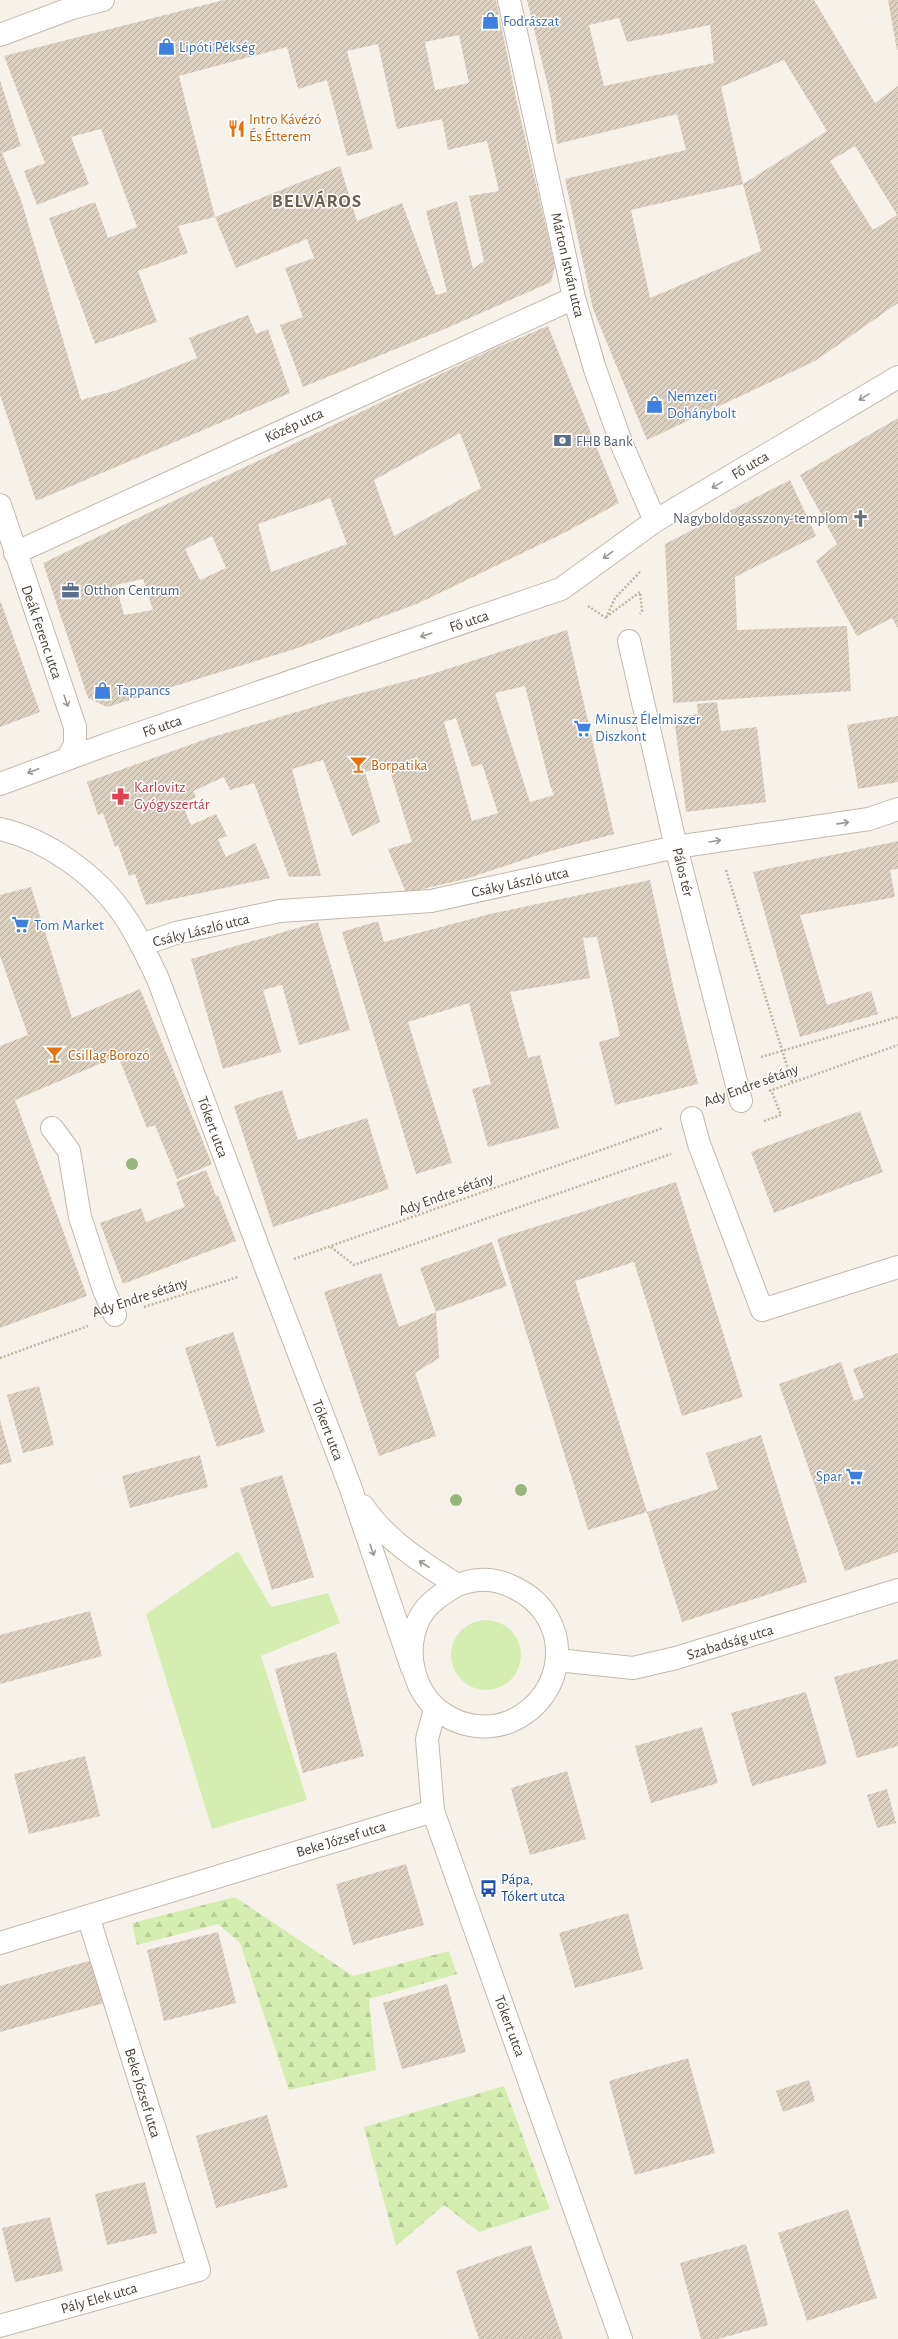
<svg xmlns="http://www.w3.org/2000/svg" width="898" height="2339" viewBox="0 0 898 2339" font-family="'Alegreya Sans',sans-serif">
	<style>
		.green { fill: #d5edb0 }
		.forest { fill: url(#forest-firs) }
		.building { fill: url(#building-hatch); fill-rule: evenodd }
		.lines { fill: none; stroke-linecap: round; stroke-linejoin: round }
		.minor-casing { stroke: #c3b9ac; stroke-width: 24 }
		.path { stroke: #c5b59c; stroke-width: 2.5; stroke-dasharray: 2 2; stroke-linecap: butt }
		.minor { stroke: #fff; stroke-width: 22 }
		.tree { fill: #99b57e }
		.oneway { stroke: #9c9791 }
		.labels { text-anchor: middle; stroke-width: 3; stroke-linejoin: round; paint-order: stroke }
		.shop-label { font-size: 15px; fill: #366cbe; stroke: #fff; text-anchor: start }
		.food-label { font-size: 15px; fill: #c56008; stroke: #fff; text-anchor: start }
		.street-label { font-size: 15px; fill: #4b4237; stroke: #fff }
		.service-label { font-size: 15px; fill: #4e5e75; stroke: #fff; text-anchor: start }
		.worship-label { font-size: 15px; fill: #5b616d; stroke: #fff; text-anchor: end }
		.health-label { font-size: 15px; fill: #be3a42; stroke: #fff; text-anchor: start }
		.transit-label { font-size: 15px; fill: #164399; stroke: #fff; text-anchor: start }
		.district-label { font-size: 19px; font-weight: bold; letter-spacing: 1px; fill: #6f604e; stroke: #fff }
	</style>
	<defs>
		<pattern id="forest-firs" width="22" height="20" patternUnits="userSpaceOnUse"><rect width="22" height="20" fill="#d5edb0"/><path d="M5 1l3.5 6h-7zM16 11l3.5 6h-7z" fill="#b8cc98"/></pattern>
		<pattern id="building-hatch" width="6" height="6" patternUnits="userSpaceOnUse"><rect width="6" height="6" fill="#dcd0c1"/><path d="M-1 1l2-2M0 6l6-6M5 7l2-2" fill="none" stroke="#b4aa9e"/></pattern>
	</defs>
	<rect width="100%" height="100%" fill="#f6f2ea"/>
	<!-- green -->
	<path class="green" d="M238,1551L271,1607L328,1593L340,1623L261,1656L307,1800L212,1829L146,1614Z
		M451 1655a35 35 0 1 1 70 0a35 35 0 1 1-70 0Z"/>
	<!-- forest -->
	<path class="forest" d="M235,1897L353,1976L449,1951L457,1974L369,1999L376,2070L289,2090L240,1943L218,1924L137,1945L132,1923Z
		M504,2086L550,2209L479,2232L444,2205L396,2246L364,2127Z"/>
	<!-- building -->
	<path class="building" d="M224,0H496L517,103L555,266L551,282L447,328L303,387L280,325L303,317L285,268L314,258L307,239L236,268L215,217L340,166L357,221L402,203L436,295L447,292L426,211L457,201L473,269L484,261L469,196L499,191L487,141L448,150L442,119L397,129L378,44L347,51L373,149L347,156L327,80L298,89L287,47L179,76L215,217L178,226L188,253L138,271L157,322L95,344L49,218L95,202L108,238L137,227L101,129L71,137L89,184L37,205L24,171L45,163L4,56ZM459,35L469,83L435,90L425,42Z
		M527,0H814L875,103L898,86V303L815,361L647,440L593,309L565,179L686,150L677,114L557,144L551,99ZM619,18L627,42L710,25L714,63L604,86L589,25ZM784,60L827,131L743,184L761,251L650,298L631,210L743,184L721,87ZM855,146L897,215L873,230L830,161Z
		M888,0H898V50H897Z
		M0,80L21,146L2,153L21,200L81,400L117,390L197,358L189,338L248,315L256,334L268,329L290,393L36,501L0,395Z
		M548,326L619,503L564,533L419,603L298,648L107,707L88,698L43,563L491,350ZM460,433L481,488L394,536L374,480ZM330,498L347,544L271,572L258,524ZM212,536L226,568L200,580L185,549ZM143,579L153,610L124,615L116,585Z
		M898,418V629L892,618L857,636L816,561L837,544L800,475Z
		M790,480L816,536L735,577L737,630L847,626L851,691L673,703L665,544Z
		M0,600L40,712L0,727Z
		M567,630L614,834L547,852L469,878L406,893L388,849L412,842L388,765L365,772L380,822L352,836L323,760L292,769L321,876L289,877L254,783L230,790L224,777L193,791L196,797L182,804L191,825L216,814L227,836L218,839L226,857L255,843L270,878L146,905L135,874L129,876L118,845L115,847L103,813L98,815L87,782L206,739L343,698L429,675ZM525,686L550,785L554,795L530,802L495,693ZM456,718L472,767L482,764L498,813L472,821L444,722Z
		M717,702L721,731L757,727L766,802L686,812L674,717L698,714L697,704Z
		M898,716V782L858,789L847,725Z
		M898,841V869L890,870L895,897L800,915L827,1005L871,991L878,1014L800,1037L753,872Z
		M650,880L674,990L698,1084L615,1105L599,1042L620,1036L597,937L583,938L590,978L510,992L528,1058L540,1055L559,1128L488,1147L472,1089L491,1084L469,1003L408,1022L452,1163L416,1174L342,932L378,921L384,942L490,914Z
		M31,887L72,1018L140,989L212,1164L177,1179L155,1125L147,1128L118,1056L15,1100L87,1296L0,1328V1046L28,1035L0,956V895Z
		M318,922L350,1030L299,1045L282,985L263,990L281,1052L223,1069L191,959Z
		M282,1090L298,1140L367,1118L389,1189L273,1227L234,1106Z
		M860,1111L883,1172L774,1213L751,1152Z
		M206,1170L216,1196L218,1195L236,1241L123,1284L100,1223L141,1208L146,1222L185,1207L176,1182Z
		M676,1182L743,1397L682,1416L634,1262L575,1281L647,1512L718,1489L706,1453L761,1435L807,1582L682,1622L647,1512L588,1530L497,1239Z
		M492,1242L507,1286L436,1312L439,1358L415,1373L436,1436L379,1456L324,1292L381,1273L399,1327L436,1312L420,1268Z
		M233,1332L265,1432L217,1447L185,1348Z
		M898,1353V1552L845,1571L779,1384L841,1362L854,1401L864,1397L853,1369Z
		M39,1386L54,1445L23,1453L7,1395Z
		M0,1420L12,1462L0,1465Z
		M200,1455L208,1487L130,1508L122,1476Z
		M282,1475L314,1577L272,1590L240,1488Z
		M90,1611L102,1656L0,1684V1635Z
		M336,1652L364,1756L303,1773L275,1669Z
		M898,1659V1746L857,1758L834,1677Z
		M806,1692L827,1764L752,1786L731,1713Z
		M702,1727L718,1783L651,1803L635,1746Z
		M85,1756L100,1816L29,1834L14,1774Z
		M567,1771L586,1839L530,1855L511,1788Z
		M887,1789L896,1823L877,1828L867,1795Z
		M406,1864L424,1925L353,1945L336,1884Z
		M628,1913L643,1969L575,1988L559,1933Z
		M218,1932L236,2003L164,2021L147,1950Z
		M92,1960L104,2003L0,2032V1986Z
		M447,1984L466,2052L402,2069L383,2003Z
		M688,2058L715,2153L635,2175L609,2081Z
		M809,2080L815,2101L783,2112L776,2091Z
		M267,2115L288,2187L216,2208L196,2136Z
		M145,2182L157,2233L107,2245L95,2194Z
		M848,2209L877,2298L807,2321L778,2233Z
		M50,2217L63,2271L15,2282L2,2228Z
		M746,2244L768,2325L718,2339H701L680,2263Z
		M531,2245L563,2339H479L456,2271Z"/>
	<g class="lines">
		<defs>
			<path id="minor" d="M509,0L574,298L595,369L622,445L655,521
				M0,35L72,8L103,0
				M0,505L75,727V745L67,759
				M15,553L574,298
				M629,641L676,847L741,1101
				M0,784L108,744L561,589L655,521L898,377
				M0,829C48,840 98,876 125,917C138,936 148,958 158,979L266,1268L350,1486L412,1668
				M141,945L176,933L280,911L431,901L676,847L869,819L898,809
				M692,1118L699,1144L762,1310L898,1267
				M52,1128L69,1151L80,1217L104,1290L115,1315
				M363,1506C387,1541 421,1562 457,1585C464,1583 472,1580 480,1580C492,1579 505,1583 515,1588C575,1617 569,1697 509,1722C488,1730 464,1727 445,1715C414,1695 403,1653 419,1619C427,1603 442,1594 457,1585
				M557,1660L633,1668L676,1658L898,1590
				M435,1709L427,1739L433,1811L621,2339
				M0,1943L433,1811
				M0,2326L199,2270L88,1916"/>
		</defs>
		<!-- minor casing -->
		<use href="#minor" class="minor-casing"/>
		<!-- path -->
		<path class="path" d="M588,606L606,618
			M606,617L640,592L642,611L640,614
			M606,618L615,598L640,572
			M726,870L792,1082
			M761,1057L898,1017
			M769,1091L898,1045
			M764,1121L781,1115L771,1090
			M331,1247L354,1265L671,1154
			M294,1259L663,1128
			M144,1307L238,1277
			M0,1358L88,1326"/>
		<!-- minor -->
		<use href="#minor" class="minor"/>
	</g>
	<!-- trees -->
	<g class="tree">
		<circle cx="132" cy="1164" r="6"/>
		<circle cx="521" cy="1490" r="6"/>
		<circle cx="456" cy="1500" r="6"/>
	</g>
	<!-- one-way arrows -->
	<defs><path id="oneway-shaft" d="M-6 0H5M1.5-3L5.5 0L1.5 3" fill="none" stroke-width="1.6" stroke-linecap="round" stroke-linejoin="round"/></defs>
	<g class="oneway">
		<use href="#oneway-shaft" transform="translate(864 397) rotate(149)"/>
		<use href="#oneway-shaft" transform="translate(717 485) rotate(149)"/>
		<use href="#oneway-shaft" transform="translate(608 555) rotate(144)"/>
		<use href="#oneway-shaft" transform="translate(426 635) rotate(161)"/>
		<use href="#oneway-shaft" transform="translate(66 701) rotate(71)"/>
		<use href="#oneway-shaft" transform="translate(33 771) rotate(159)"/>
		<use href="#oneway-shaft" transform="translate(843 823) rotate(-8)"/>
		<use href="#oneway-shaft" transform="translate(715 841) rotate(-9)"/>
		<use href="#oneway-shaft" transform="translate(372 1550) rotate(71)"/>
		<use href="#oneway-shaft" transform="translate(424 1564) rotate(-147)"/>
	</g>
	<!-- icons -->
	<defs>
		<symbol id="shop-bare" viewBox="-9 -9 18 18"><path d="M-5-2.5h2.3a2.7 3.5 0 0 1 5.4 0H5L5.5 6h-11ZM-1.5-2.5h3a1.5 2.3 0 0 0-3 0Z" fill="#3f7fe0" stroke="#fff" stroke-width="2.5" paint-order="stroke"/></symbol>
		<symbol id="restaurant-bare" viewBox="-9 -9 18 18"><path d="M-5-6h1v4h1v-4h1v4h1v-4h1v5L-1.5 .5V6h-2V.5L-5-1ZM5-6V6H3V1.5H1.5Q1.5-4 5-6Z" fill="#e8710a" stroke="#fff" stroke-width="2.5" paint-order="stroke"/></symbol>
		<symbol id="bank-bare" viewBox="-9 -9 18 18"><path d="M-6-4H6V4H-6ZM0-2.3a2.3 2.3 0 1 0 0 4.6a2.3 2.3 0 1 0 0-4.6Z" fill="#5c6f8a" stroke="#fff" stroke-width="2.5" paint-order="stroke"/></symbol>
		<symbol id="church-bare" viewBox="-9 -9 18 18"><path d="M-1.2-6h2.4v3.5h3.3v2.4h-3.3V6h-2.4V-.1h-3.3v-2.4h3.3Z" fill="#6b7280" stroke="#fff" stroke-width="2.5" paint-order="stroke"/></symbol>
		<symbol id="office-bare" viewBox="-9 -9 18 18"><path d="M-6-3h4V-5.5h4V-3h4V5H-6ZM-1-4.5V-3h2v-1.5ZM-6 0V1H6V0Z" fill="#5c6f8a" stroke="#fff" stroke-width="2.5" paint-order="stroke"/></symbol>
		<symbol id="supermarket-bare" viewBox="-9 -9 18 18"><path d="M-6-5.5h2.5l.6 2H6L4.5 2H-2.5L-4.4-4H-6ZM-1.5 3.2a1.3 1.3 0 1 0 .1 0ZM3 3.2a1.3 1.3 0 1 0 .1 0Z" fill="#3f7fe0" stroke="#fff" stroke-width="2.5" paint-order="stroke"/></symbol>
		<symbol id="bar-bare" viewBox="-9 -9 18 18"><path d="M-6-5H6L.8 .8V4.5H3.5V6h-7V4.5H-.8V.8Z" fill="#e8710a" stroke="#fff" stroke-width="2.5" paint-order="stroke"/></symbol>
		<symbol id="pharmacy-bare" viewBox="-9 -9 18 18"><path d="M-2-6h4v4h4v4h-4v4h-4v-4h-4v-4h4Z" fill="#e0444e" stroke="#fff" stroke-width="2.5" paint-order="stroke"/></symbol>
		<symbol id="bus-bare" viewBox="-9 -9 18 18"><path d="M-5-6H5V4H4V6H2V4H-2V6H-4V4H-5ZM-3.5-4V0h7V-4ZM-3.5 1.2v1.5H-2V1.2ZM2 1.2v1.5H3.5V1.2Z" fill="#1a4fb4" stroke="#fff" stroke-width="2.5" paint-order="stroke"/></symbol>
	</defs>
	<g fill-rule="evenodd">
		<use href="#shop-bare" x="478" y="8" width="25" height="25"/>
		<use href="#shop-bare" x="154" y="34" width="25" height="25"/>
		<use href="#restaurant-bare" x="224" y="116" width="25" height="25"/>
		<use href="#shop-bare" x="642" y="392" width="25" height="25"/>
		<use href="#bank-bare" x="550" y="428" width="25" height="25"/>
		<use href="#church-bare" x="848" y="506" width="25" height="25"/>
		<use href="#office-bare" x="58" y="578" width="25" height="25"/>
		<use href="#shop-bare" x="90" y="678" width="25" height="25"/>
		<use href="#supermarket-bare" x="570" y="716" width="25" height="25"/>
		<use href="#bar-bare" x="346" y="752" width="25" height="25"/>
		<use href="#pharmacy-bare" x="108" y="784" width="25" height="25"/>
		<use href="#supermarket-bare" x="8" y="912" width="25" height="25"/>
		<use href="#bar-bare" x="42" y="1042" width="25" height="25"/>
		<use href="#supermarket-bare" x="842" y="1464" width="25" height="25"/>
		<use href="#bus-bare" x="476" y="1876" width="25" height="25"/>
	</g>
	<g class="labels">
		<!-- shop labels -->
		<g class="shop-label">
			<text x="503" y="26">Fodrászat</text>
			<text x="179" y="52">Lipóti Pékség</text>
			<text x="667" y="401">Nemzeti<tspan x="667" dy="17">Dohánybolt</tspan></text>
			<text x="116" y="695">Tappancs</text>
			<text x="595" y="724">Minusz Élelmiszer<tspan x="595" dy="17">Diszkont</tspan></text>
			<text x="34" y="930">Tom Market</text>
			<text x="842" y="1481" text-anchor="end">Spar</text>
		</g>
		<!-- food labels -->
		<g class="food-label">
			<text x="249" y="124">Intro Kávézó<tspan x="249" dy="17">És Étterem</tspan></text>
			<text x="371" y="770">Borpatika</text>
			<text x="68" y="1060">Csillag Borozó</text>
		</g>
		<!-- street labels -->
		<g class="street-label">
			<text transform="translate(568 265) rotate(77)" y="5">Márton István utca</text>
			<text transform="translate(294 425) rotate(-25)" y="5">Közép utca</text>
			<text transform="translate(750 465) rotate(-31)" y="5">Fő utca</text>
			<text transform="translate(469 621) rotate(-19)" y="5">Fő utca</text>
			<text transform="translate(42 632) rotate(71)" y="5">Deák Ferenc utca</text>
			<text transform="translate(162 726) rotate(-19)" y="5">Fő utca</text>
			<text transform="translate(683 872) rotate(76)" y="5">Pálos tér</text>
			<text transform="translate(520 882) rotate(-12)" y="5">Csáky László utca</text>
			<text transform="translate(201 930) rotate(-14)" y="5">Csáky László utca</text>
			<text transform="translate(751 1085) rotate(-20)" y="5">Ady Endre sétány</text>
			<text transform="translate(213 1127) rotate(70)" y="5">Tókert utca</text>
			<text transform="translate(446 1194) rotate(-20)" y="5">Ady Endre sétány</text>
			<text transform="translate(140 1297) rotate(-18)" y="5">Ady Endre sétány</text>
			<text transform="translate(328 1430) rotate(69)" y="5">Tókert utca</text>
			<text transform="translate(730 1642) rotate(-17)" y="5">Szabadság utca</text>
			<text transform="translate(341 1839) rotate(-17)" y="5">Beke József utca</text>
			<text transform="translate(510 2026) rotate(70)" y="5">Tókert utca</text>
			<text transform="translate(143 2093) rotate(73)" y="5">Beke József utca</text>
			<text transform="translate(99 2298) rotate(-16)" y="5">Pály Elek utca</text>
		</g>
		<!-- service labels -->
		<g class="service-label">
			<text x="576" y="446">FHB Bank</text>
			<text x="84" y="595">Otthon Centrum</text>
		</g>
		<!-- worship labels -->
		<g class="worship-label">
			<text x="848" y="523">Nagyboldogasszony-templom</text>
		</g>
		<!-- health labels -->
		<g class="health-label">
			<text x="134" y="792">Karlovitz<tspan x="134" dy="17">Gyógyszertár</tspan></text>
		</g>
		<!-- transit labels -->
		<g class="transit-label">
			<text x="501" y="1884">Pápa,<tspan x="501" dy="17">Tókert utca</tspan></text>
		</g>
		<!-- district labels -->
		<g class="district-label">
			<text x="317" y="207">BELVÁROS</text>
		</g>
	</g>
</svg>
